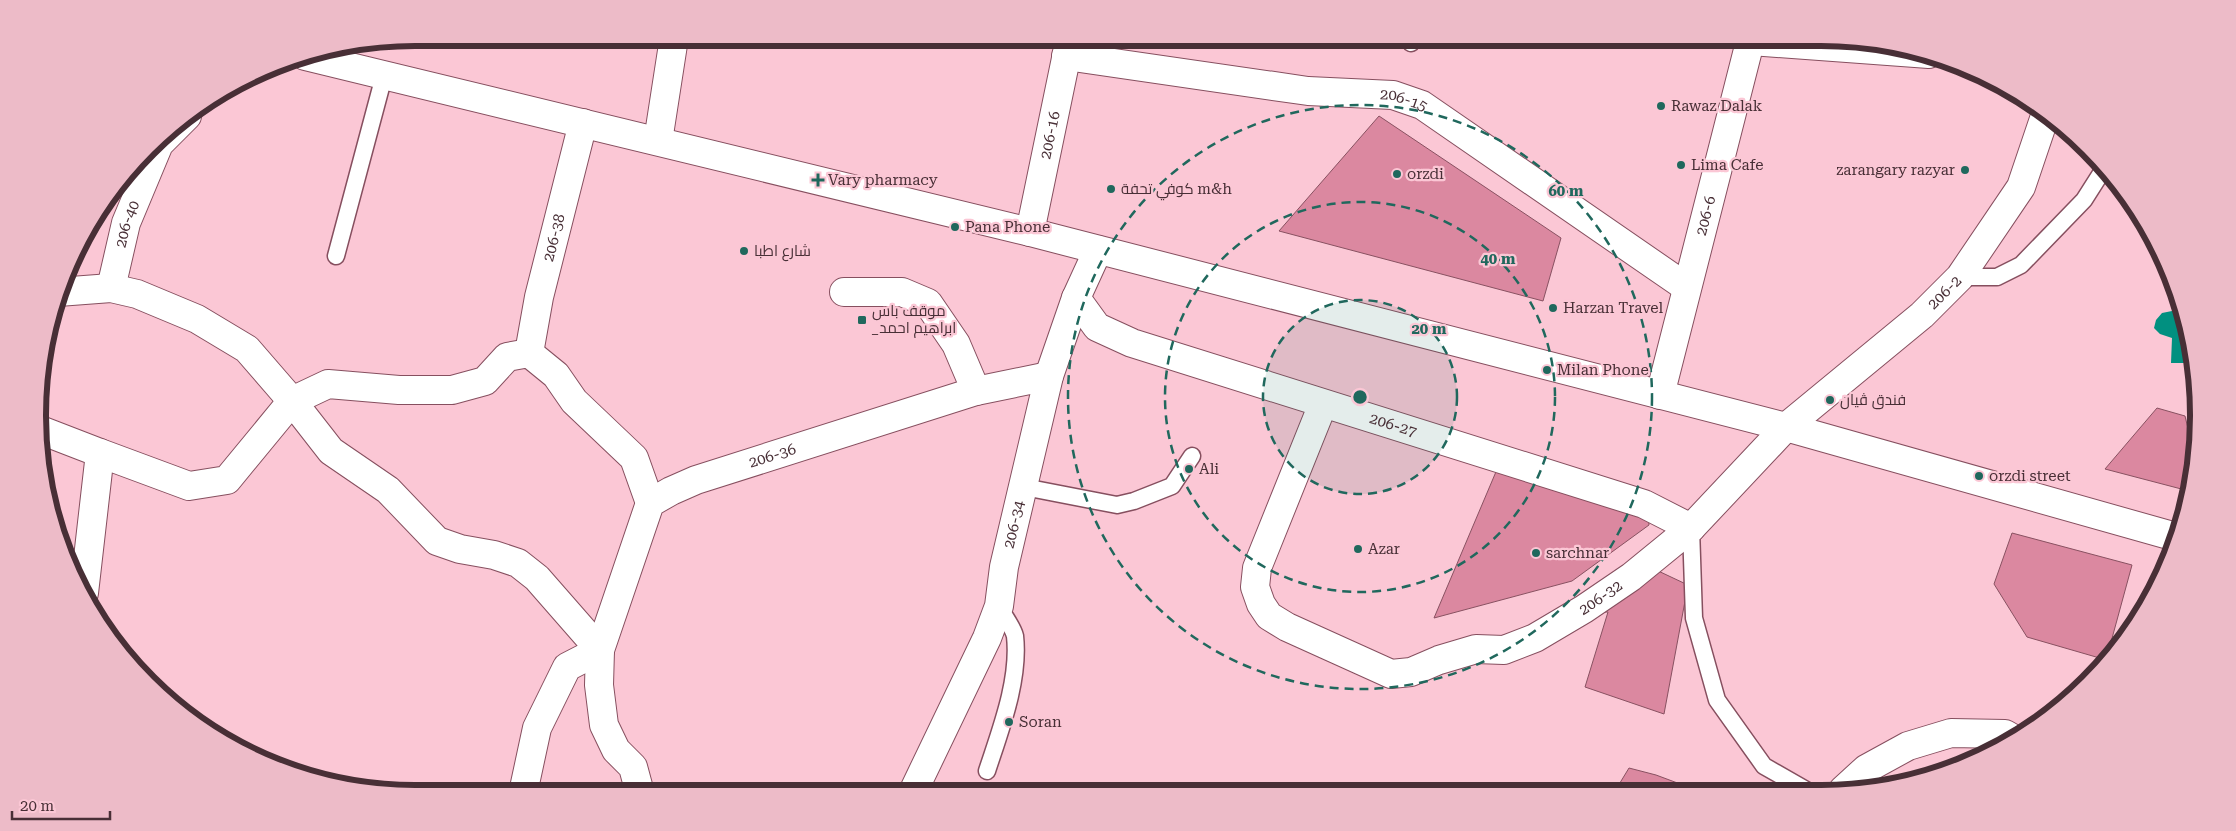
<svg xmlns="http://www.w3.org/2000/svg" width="2236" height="831" viewBox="0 0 2236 831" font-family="'Roboto Serif',Cairo,serif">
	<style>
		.water { fill: #019080 }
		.building { fill: #db88a0; stroke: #885161 }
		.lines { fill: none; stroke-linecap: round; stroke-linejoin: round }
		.lane-casing { stroke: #864f5f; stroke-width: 19 }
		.street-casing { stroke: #864f5f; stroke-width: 30 }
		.secondary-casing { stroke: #864f5f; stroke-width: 30 }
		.lane { stroke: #fff; stroke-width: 16 }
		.street { stroke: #fff; stroke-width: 28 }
		.secondary { stroke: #fff; stroke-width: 28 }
		.ring { fill: none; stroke: #20685d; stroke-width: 2.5; stroke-dasharray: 9 6 }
		.poi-dot { fill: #20685d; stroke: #fbc7d5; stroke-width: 2 }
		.labels { text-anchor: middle; stroke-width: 4.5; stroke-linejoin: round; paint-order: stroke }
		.street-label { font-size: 15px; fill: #482f36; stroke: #fbc7d5 }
		.poi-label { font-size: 15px; fill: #482f36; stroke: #fbc7d5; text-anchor: start }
		.rim { fill: none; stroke: #482f36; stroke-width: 6 }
		.centre { fill: #20685d; stroke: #fbc7d5; stroke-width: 2.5 }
		.ring-label { font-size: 15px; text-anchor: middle; font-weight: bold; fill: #20685d; stroke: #fbc7d5; stroke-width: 4.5; stroke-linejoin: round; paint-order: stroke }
	</style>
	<rect width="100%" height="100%" fill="#fbc7d5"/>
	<!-- water -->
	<path class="water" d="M2172,284L2179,294L2194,359L2187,363H2171L2172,338L2160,334L2154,328L2156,320L2162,313L2172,311Z"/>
	<!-- building -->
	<path class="building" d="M1379,116L1561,238L1543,301L1279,231Z
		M2157,408L2185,416L2195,458L2189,491L2105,469Z
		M1498,467L1648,513L1649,525L1572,581L1434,618Z
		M2012,533L2132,565L2108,653L2103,659L2027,637L1994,584Z
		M1654,569L1688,585L1664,714L1585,687L1608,612H1597Z
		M1629,768L1656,775L1699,791H1615Z"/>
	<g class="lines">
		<defs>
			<path id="lane" d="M1411,43L1413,38
				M336,256L384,76
				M1960,277H1997L2021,265L2084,200L2105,167
				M1024,487L1117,505L1134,501L1172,486L1192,456
				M1691,528L1694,618L1717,700L1764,766L1806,790
				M987,771C1000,731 1020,680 1015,636C1013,627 1003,615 999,606"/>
			<g id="street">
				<path d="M1751,41L1929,54"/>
				<path id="s1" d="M1066,56L1308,91L1393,95L1422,105L1686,287"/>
				<path d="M658,141L674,38"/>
				<path id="s2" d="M1030,232L1070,39"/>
				<path id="s3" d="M111,288L126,223L159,144L187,116"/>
				<path d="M58,292L111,288L137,294L197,319L247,349L292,401L331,451L388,490L437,541L460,549L494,555L518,563L537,578L600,650L567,667L537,728L523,793"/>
				<path d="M844,292H902L928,303L956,344L976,391"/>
				<path id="s4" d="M1076,298L1097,327L1132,343L1644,504L1691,528"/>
				<path id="s5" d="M529,353L539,297L583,123"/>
				<path id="s6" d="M1660,395L1751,38"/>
				<path id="s7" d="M1323,404L1257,568L1255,587L1261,604L1269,616L1287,627L1391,674L1411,672L1439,660L1476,649L1504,650L1535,638L1584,609L1631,577L1691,528L1786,427L1922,315L1960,277L2021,187L2046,113"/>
				<path d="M43,431L100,453L84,593"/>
				<path d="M100,453L189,486L227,480L292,401L328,384L399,390H452L485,381L507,357L529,353L556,375L574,401L634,458L650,503"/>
				<path id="s8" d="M913,792L987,638L999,606L1004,567L1049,376L1076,298L1098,250"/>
				<path id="s9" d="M640,793L633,767L616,750L604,725L599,685L600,650L650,503L671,491L696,480L976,391L1049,376"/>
			</g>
			<path id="secondary" d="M305,56L1030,232L1786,427L2176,537
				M1843,790L1866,769L1908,746L1951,733L2005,734L2012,738"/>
		</defs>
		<!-- lane casing -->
		<use href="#lane" class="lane-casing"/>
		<!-- street casing -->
		<use href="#street" class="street-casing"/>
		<!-- secondary casing -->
		<use href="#secondary" class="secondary-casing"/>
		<!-- lane -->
		<use href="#lane" class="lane"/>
		<!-- street -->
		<use href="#street" class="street"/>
		<!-- secondary -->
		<use href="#secondary" class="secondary"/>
	</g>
	<!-- distance rings -->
	<circle cx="1360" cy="397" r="97" fill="#20685d" fill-opacity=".12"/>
	<g class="ring">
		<circle cx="1360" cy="397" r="97"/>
		<circle cx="1360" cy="397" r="195"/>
		<circle cx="1360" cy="397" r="292"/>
	</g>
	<!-- markers -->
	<g class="poi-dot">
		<circle cx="1661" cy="106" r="5"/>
		<circle cx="1681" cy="165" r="5"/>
		<circle cx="1965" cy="170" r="5"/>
		<circle cx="1397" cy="174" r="5"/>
		<path d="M815.5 172.5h5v5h5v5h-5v5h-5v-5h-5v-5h5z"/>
		<circle cx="1111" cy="189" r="5"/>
		<circle cx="955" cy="227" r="5"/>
		<circle cx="744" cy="251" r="5"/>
		<circle cx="1553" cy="308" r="5"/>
		<rect x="857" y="315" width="10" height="10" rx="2.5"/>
		<circle cx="1547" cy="370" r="5"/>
		<circle cx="1830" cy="400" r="5"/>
		<circle cx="1189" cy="469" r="5"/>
		<circle cx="1979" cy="476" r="5"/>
		<circle cx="1358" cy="549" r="5"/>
		<circle cx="1536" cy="553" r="5"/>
		<circle cx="1009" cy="722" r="5"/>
	</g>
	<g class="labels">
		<!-- street labels -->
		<g class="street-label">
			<text dy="5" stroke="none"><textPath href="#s1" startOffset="341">206-15</textPath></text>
			<text dy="5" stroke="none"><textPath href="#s2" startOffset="99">206-16</textPath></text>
			<text dy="5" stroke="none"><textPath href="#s6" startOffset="185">206-6</textPath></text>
			<text dy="5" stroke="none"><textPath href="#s3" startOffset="66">206-40</textPath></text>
			<text dy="5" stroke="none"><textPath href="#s5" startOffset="118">206-38</textPath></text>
			<text dy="5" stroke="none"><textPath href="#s7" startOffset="1052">206-2</textPath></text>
			<text dy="5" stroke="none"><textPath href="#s4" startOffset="348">206-27</textPath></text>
			<text dy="5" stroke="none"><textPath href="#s9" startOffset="441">206-36</textPath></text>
			<text dy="5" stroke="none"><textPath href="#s8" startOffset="288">206-34</textPath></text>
			<text dy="5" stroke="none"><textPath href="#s7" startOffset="591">206-32</textPath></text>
		</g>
		<!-- poi labels -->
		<g class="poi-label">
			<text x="1671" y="111">Rawaz Dalak</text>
			<text x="1691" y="170">Lima Cafe</text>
			<text x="1955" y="175" text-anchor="end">zarangary razyar</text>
			<text x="1407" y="179">orzdi</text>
			<text x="828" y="185">Vary pharmacy</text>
			<text x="1121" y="194">كوفي تحفة m&amp;h</text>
			<text x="965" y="232">Pana Phone</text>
			<text x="754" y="256">شارع اطبا</text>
			<text x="1563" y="313">Harzan Travel</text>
			<text x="872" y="316">موقف باس<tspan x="872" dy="17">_ابراهیم احمد</tspan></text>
			<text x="1557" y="375">Milan Phone</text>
			<text x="1840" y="405">فندق ڤيان</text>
			<text x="1199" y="474">Ali</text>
			<text x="1989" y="481">orzdi street</text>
			<text x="1368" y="554">Azar</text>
			<text x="1546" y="558">sarchnar</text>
			<text x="1019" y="727">Soran</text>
		</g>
	</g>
	<!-- crop -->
	<path d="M0 0H2236V831H0ZM415 46H1821A369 369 0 0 1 2190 415V416A369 369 0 0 1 1821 785H415A369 369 0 0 1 46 416V415A369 369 0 0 1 415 46Z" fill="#edbbc8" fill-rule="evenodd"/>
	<path class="rim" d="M415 46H1821A369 369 0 0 1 2190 415V416A369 369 0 0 1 1821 785H415A369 369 0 0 1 46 416V415A369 369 0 0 1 415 46Z"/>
	<circle cx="1360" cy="397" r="8" class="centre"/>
	<g class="ring-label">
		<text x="1566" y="196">60 m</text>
		<text x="1498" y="264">40 m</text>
		<text x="1429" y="334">20 m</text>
	</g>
	<!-- scale -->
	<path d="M12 811v8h98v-8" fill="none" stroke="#482f36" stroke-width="2.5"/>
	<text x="20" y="811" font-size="15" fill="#482f36" stroke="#fbc7d5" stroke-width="4" paint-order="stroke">20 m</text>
</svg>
